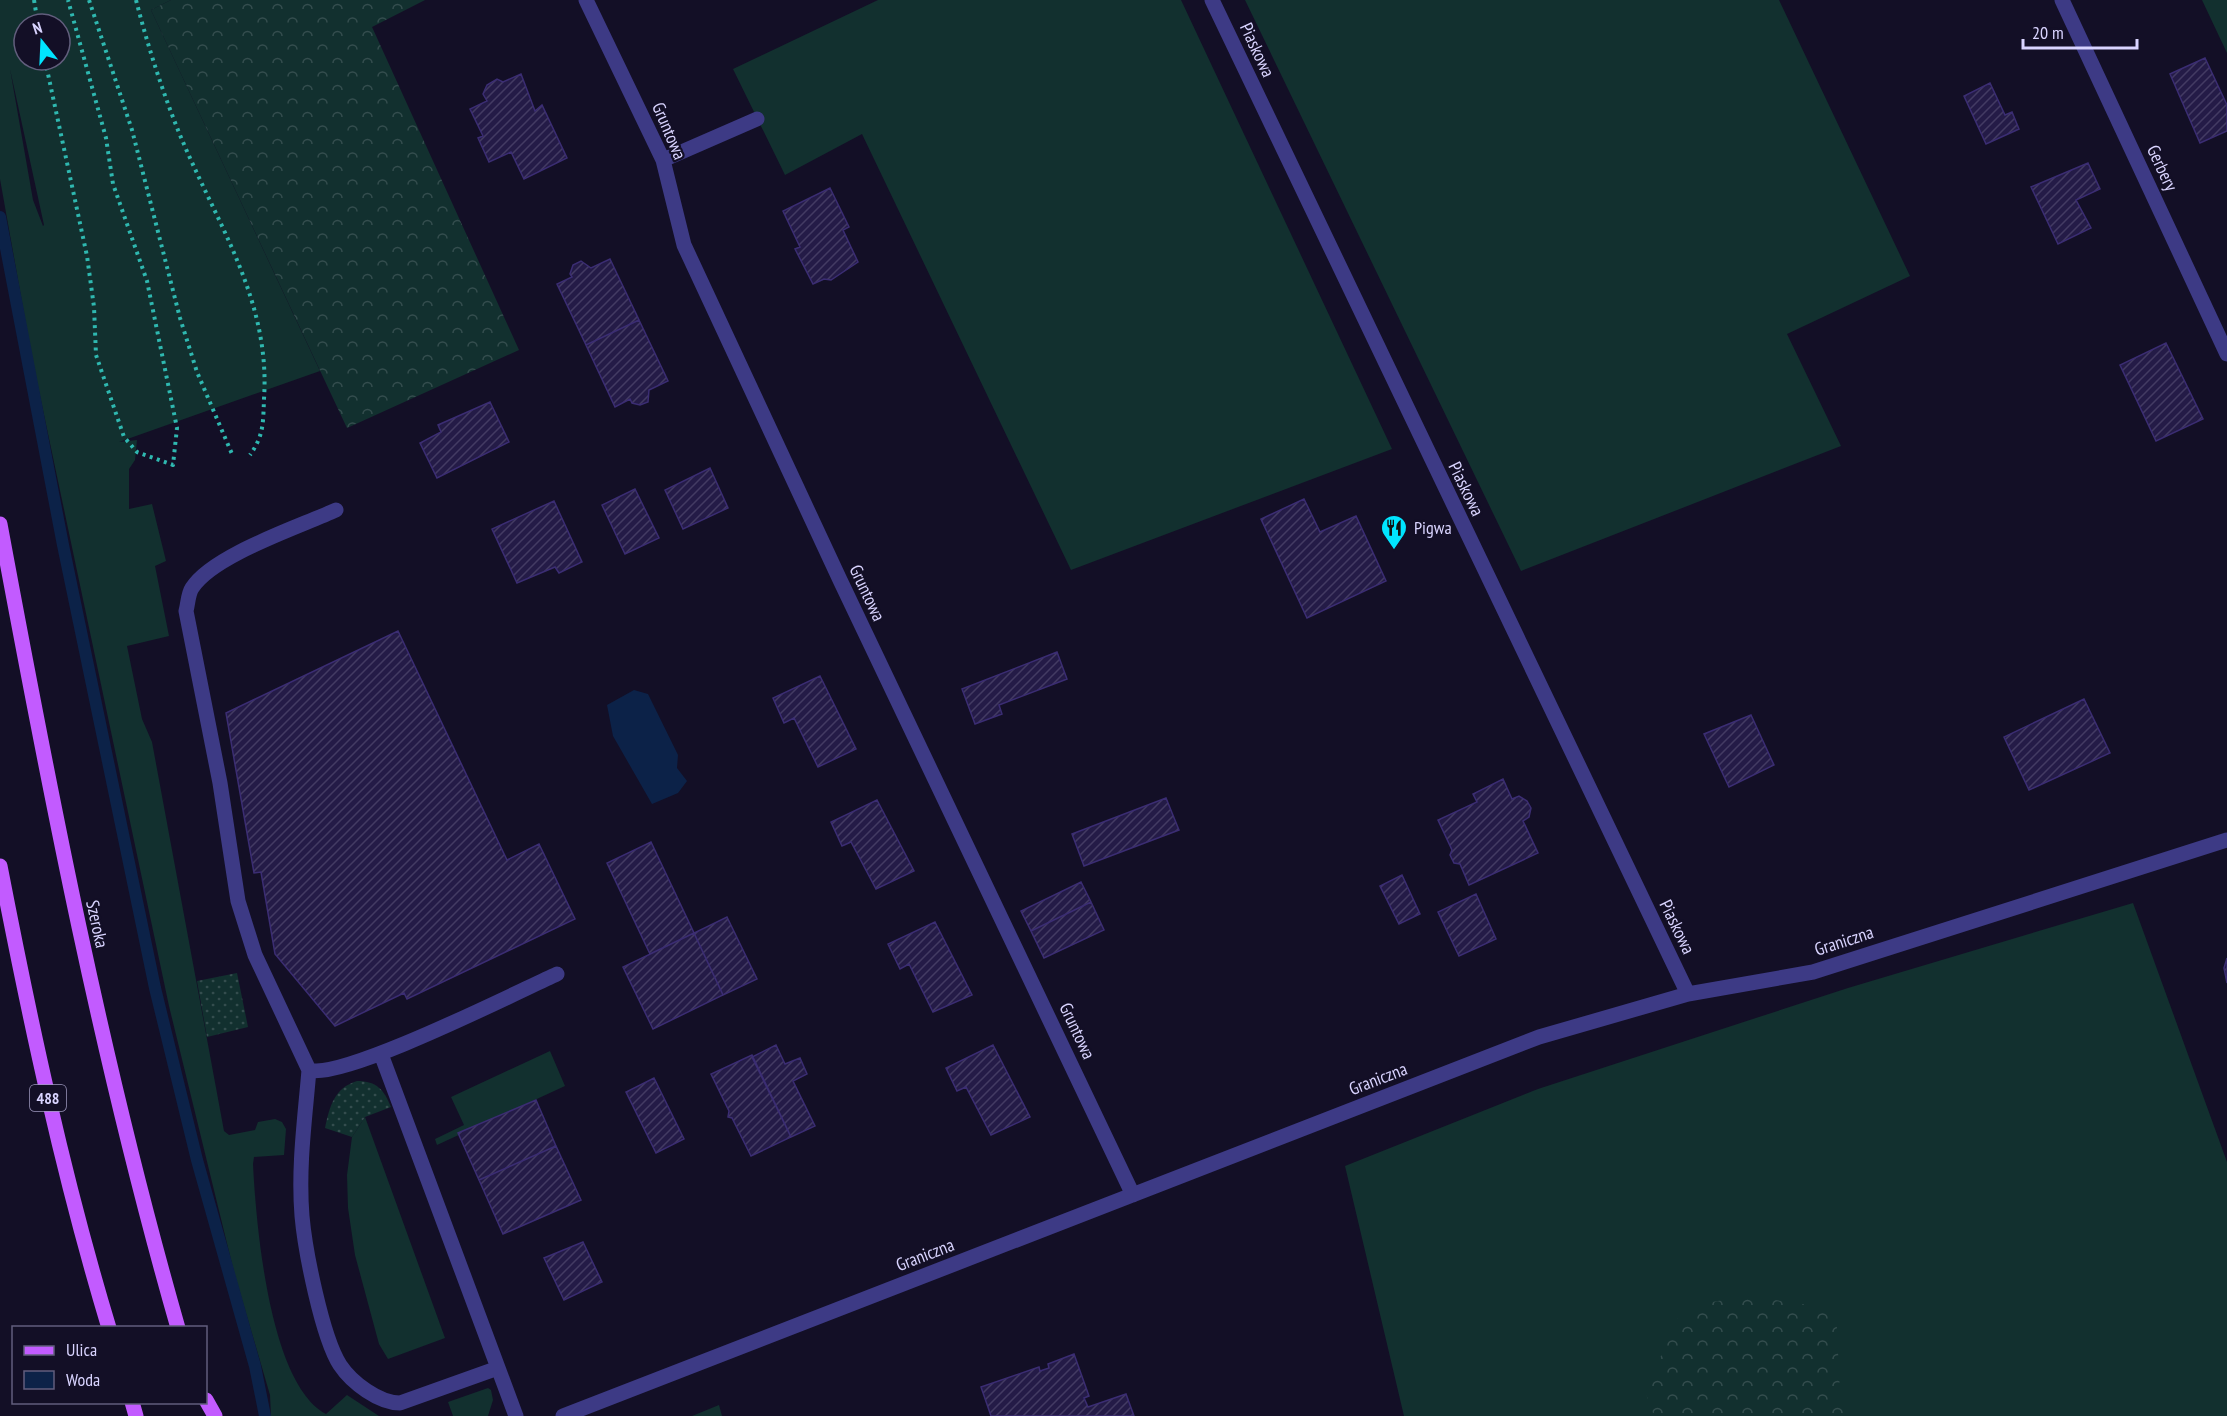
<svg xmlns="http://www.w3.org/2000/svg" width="2227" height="1416" viewBox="0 0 2227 1416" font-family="'PT Sans Narrow',sans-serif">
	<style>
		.grass { fill: #12302f; fill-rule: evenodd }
		.forest { fill: url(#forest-crowns) }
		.garden { fill: url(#garden-dots) }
		.water { fill: #0c2248 }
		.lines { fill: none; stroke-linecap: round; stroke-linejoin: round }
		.stream { stroke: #0c2248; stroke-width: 12 }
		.building { fill: url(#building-hatch); stroke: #3b2d73; stroke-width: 1.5 }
		.path { stroke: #2fb8b0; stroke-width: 4; stroke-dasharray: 3 4.5; stroke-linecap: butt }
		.minor { stroke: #3d3a85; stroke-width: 15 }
		.major { stroke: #c25bff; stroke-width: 15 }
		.labels { text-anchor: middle; stroke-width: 4.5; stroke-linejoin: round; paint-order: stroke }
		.shield { fill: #130f26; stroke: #9e99be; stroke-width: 1.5 }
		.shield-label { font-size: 16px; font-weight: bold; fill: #d9d4ff }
		.street-label { font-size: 18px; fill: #d9d4ff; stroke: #130f26 }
		.poi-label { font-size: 18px; fill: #d9d4ff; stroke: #130f26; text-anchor: start }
	</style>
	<defs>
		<pattern id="forest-crowns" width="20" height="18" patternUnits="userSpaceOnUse" patternTransform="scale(1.5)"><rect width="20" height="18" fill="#12302f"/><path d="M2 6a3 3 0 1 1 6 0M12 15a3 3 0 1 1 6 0" fill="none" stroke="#344d4e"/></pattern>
		<pattern id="garden-dots" width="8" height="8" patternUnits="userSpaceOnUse" patternTransform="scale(1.5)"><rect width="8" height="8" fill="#12302f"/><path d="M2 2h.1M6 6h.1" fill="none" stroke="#344d4e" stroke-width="1.8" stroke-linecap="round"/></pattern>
		<pattern id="building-hatch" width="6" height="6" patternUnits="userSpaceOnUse" patternTransform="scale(1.5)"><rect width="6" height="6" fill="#241b47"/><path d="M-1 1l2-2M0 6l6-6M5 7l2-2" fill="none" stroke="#433b63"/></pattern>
	</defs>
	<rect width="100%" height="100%" fill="#130f26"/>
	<!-- grass -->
	<path class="grass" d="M0,0H171L151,10L320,371L119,442L137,440L135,460L129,469V509L152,504L166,561L155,566L169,636L127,646L142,719L152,742L224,1131L229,1135L255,1130L258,1122L275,1119L282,1122L286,1129L284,1155L254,1157L253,1164C256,1223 269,1384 326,1414L347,1395L379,1416H271L270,1395L234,1272L169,1006L32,358L0,179ZM24,24H60V60H24ZM10,69L44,225L43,226L33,200Z
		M878,0H1181L1392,449L1071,570L862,134L785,175L733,69Z
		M1245,0H1779L1910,276L1787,334L1841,446L1521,571Z
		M2202,0H2227V53Z
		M2133,903L2227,1162V1416H1404L1345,1166L1538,1089L1848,988Z
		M550,1051L565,1086L437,1145L435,1139L464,1125L451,1097Z
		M365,1117L445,1338L388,1359L379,1344L355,1255L348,1208L347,1175L352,1137Z
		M488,1388L491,1390L493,1400L488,1416H453L448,1402Z
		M719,1405L722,1416H692Z"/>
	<!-- forest -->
	<path class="forest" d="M171,0H425L372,27L519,350L347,428L151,10Z
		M1747,1296L1836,1309L1840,1394L1855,1416H1654L1645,1391L1683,1307Z"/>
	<!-- garden -->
	<path class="garden" d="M237,973L248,1027L207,1037L197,981Z
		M357,1081C377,1081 384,1090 391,1107L365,1117L352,1137L325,1128C330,1106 334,1088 357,1081Z"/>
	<!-- water -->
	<path class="water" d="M634,690L648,694L678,755L677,768L687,781L678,793L652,804L613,736L607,705Z"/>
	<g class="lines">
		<!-- stream -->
		<path class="stream" d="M0,217L63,545L155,988L197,1160L255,1366L265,1416"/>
	</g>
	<!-- building -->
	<path class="building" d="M2205,58L2227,105V131L2200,143L2170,74Z
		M521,74L535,111L542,105L567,158L524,179L511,152L489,162L478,138L483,136L470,109L487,101L483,94L487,85L497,79L503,82Z
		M1990,83L2005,115L2012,112L2019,129L1986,144L1964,96Z
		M2088,163L2100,189L2076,200L2091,228L2058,244L2031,187Z
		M830,188L849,227L843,230L858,262L831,280L824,279L813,284L795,249L800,247L783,211Z
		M610,259L639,320L586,345L557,284L572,277L570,274L573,265L581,261L591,268Z
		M639,320L668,381L649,390L648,402L640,405L632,403L630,399L615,407L586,345Z
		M2166,343L2203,419L2156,441L2120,365Z
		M490,402L509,442L437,478L420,443L441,432L438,425Z
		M710,468L728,508L683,529L665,490Z
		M635,489L659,538L625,554L602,505Z
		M1304,499L1320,532L1356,516L1386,581L1307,618L1261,519Z
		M554,501L582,562L559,573L555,567L517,583L492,529Z
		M398,631L507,860L539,844L575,919L407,999L404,993L335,1026L275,954L261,872L254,873L226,713Z
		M1057,652L1067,679L999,705L1002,714L975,724L962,689Z
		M820,676L856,749L818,767L794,718L784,723L773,698Z
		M2084,699L2110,753L2029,790L2004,737Z
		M1751,715L1774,765L1729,787L1704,734Z
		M1503,779L1512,799L1519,796L1527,801L1531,808L1529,817L1523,821L1538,853L1469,885L1460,864L1454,863L1450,855L1452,850L1438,820L1477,802L1473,794Z
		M1166,798L1179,830L1084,866L1072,834Z
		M877,800L914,871L876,889L851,842L842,846L831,822Z
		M651,842L694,933L650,954L607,863Z
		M1402,875L1420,914L1399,924L1380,886Z
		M1081,882L1091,902L1031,931L1021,911Z
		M1476,894L1496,939L1459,956L1438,912Z
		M1091,902L1104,930L1044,958L1031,931Z
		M727,917L757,979L723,995L694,933Z
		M935,922L972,995L933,1012L909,964L900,969L888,944Z
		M694,933L723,995L653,1029L623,967Z
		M2227,958V983L2224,968Z
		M776,1045L785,1064L800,1058L807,1074L793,1081L815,1126L791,1137L752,1057Z
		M993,1045L1030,1117L991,1135L966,1087L957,1091L946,1068Z
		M752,1055L791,1137L751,1156L732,1118L728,1117L729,1111L711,1074Z
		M654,1078L684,1139L656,1153L626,1092Z
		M536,1100L556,1146L479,1180L458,1133Z
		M556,1146L581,1200L503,1234L479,1180Z
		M583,1242L602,1282L564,1300L544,1258Z
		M1074,1354L1089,1396L1084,1398L1088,1407L1126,1394L1134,1416H991L981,1387L1039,1367L1040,1371L1049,1368L1048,1364Z"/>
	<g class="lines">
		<!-- path -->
		<path class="path" d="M34,0L38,24
			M89,0L132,130L180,318L197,372L232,454
			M136,0C147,43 160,84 176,125C212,217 271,296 264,399C263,423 264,435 250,455
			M45,60L87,256L94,307L96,355L124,437L137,452L173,465L177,428L147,281L113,184L106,138L68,0"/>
		<!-- minor -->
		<path class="minor" d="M586,0L663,160L684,245L840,580L1133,1195
			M1212,0L1688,994
			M2062,0L2227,354
			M663,160L757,119
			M336,510C299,527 213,555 192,588C188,594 188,604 186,611L220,783L238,901L255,955L309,1070C343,1080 515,993 557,974
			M381,1054L516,1416
			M309,1070C305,1118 298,1167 302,1216C305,1250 322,1337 340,1365C352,1383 379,1403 400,1403L498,1368
			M563,1416L1539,1037L1688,994L1813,972L2227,840"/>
		<!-- major -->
		<path class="major" d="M0,524C50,794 102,1063 178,1328
			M0,866C30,1021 63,1176 109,1328
			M206,1400L215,1416
			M132,1402L136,1416"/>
	</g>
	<!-- icons -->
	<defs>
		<symbol id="restaurant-pin" viewBox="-11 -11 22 30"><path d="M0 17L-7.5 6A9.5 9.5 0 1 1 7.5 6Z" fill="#00e5ff" stroke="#130f26"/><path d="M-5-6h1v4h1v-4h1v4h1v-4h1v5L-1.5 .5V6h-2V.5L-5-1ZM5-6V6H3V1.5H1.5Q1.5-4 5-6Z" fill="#111"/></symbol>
	</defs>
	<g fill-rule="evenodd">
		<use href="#restaurant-pin" x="1379" y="513" width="30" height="40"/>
	</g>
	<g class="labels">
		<!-- shield labels -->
		<rect class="shield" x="30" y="1085" width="36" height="26" rx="4.5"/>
		<g class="shield-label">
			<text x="48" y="1104">488</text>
		</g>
		<!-- street labels -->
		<g class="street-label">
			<text transform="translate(1257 50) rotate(65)" y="6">Piaskowa</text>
			<text transform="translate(669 131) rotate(67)" y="6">Gruntowa</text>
			<text transform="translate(2162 168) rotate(65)" y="6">Gerbery</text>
			<text transform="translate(1466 489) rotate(64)" y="6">Piaskowa</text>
			<text transform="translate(867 593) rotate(65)" y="6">Gruntowa</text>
			<text transform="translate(97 924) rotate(78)" y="6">Szeroka</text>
			<text transform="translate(1677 927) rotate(64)" y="6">Piaskowa</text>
			<text transform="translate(1844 941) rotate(-18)" y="6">Graniczna</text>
			<text transform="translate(1077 1031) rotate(65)" y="6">Gruntowa</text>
			<text transform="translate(1378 1079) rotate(-21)" y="6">Graniczna</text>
			<text transform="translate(925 1255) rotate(-21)" y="6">Graniczna</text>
		</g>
		<!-- poi labels -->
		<g class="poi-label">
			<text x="1414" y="534">Pigwa</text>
		</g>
	</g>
	<!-- legend -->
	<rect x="12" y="1326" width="195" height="78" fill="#130f26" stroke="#625e7d" stroke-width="1.5"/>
	<rect x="24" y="1346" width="30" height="9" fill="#c25bff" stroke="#625e7d" stroke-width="1.5"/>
	<text x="66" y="1356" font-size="18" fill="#d9d4ff">Ulica</text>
	<rect x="24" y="1371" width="30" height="18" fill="#0c2248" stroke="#625e7d" stroke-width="1.5"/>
	<text x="66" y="1386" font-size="18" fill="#d9d4ff">Woda</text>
	<!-- north arrow -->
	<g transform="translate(42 42) rotate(342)"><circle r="28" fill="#130f26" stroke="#625e7d" stroke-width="1.5"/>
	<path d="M0-4.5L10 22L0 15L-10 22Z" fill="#00e5ff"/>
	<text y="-9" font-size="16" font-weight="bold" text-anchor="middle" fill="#d9d4ff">N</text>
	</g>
	<!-- scale -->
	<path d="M2023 39v9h114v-9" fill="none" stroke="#d9d4ff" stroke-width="3"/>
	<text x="2032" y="39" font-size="18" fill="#d9d4ff" stroke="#130f26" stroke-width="4.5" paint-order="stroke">20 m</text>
</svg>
